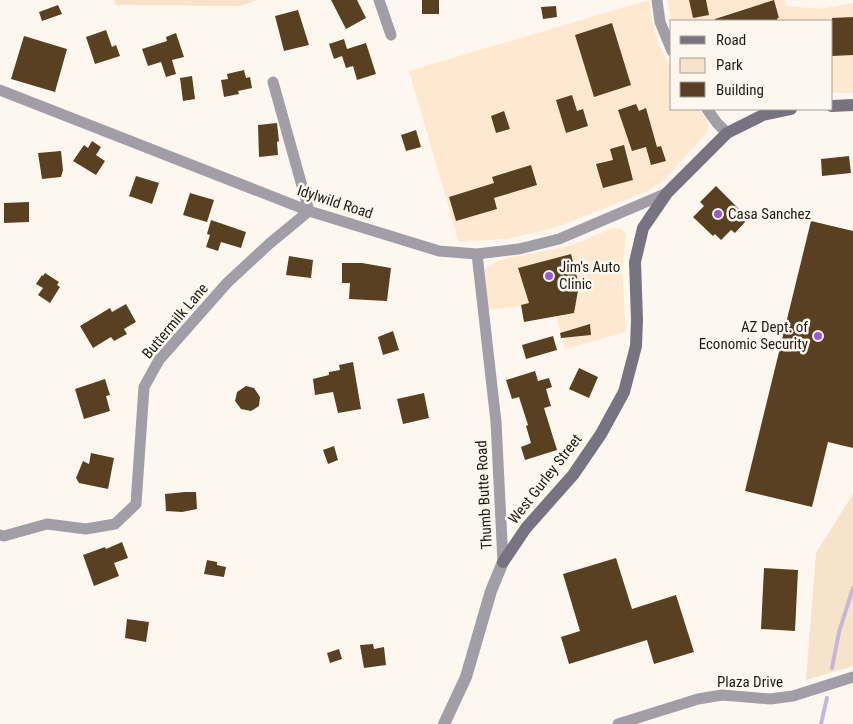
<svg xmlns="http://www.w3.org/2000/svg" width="853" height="724" viewBox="0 0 853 724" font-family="'Roboto Condensed',sans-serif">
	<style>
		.built { fill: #fee8cf }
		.green { fill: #f7e2ca }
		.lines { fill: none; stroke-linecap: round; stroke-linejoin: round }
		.stream { stroke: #c6b6dd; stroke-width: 4 }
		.building { fill: #594021 }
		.minor { stroke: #a19ea7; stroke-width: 11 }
		.tertiary { stroke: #a19ea7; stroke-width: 12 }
		.secondary { stroke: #787380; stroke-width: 12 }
		.poi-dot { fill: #955cd4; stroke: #fef7ef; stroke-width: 2 }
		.labels { text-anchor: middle; stroke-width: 5; stroke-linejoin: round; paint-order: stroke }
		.street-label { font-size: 15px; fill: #211b14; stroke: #fef7ef }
		.poi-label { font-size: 15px; fill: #211b14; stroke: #fef7ef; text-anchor: start }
	</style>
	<rect width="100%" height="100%" fill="#fef7ef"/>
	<!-- built -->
	<path class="built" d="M649,0L652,21L658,43L672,70V109H699L707,120L709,126L705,135L663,181L648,191L554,228L507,239L459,242L409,71Z
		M667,0H785L787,6L821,9L853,3V93H832V21L672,22Z
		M613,228L621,229L626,234L622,271L626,332L565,349L552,302L488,310L485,270L488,266L500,260L572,245Z"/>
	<!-- green -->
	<path class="green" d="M114,0H257L240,6L116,5Z
		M853,494V666L806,680L816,553Z"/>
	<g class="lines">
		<!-- stream -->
		<path class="stream" d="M832,668L839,632L853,588
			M821,724L827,698"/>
	</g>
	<!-- building -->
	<path class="building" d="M331,0H357L366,18L346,29Z
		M422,0H439V14H422Z
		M689,0H706L709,15L693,18Z
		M774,0L779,18H777L778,21H715V19Z
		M58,5L62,14L42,21L39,12Z
		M556,6L557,17L543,19L541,7Z
		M298,10L309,45L284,51L275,16Z
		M853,17V55L832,56V18Z
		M612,23L631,85L594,97L575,35Z
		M106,30L112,47L116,45L120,56L95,64L86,37Z
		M176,33L184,57L172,60L176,74L166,77L161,62L148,66L142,49L167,41L166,37Z
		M24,36L67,49L55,92L11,79Z
		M344,39L347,49L366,43L376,74L357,80L353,66L346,68L342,56L334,59L329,44Z
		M244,70L246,78L250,77L252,88L238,91L239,94L224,97L221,80L228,79L227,74Z
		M192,76L195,99L183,101L180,78Z
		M572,95L577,111L583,109L588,126L566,133L556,100Z
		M636,104L639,111L646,108L657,147L661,146L666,161L651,165L646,147L632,151L618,110Z
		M504,111L510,129L496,133L491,116Z
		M277,123L279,141L277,142L278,155L259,157L258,125Z
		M416,130L421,147L406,151L401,135Z
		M92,141L101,147L96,155L105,161L96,175L73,161L84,145L88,148Z
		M624,145L633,180L603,188L596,164L613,160L610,149Z
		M61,151L63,170L61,177L42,179L38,153Z
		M849,156L851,173L822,176L821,159Z
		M531,165L537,185L494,198L497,209L456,221L449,197L494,183L492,177Z
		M136,176L159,183L152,204L129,196Z
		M716,186L742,212L739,215L745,222L735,233L731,230L721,240L715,234L713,236L693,217L704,206L700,202Z
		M190,193L214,200L207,222L183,215Z
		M29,202V222L4,223V203Z
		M211,220L246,232L241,248L221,242L218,251L206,247L210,235L207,234Z
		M811,221L853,231V448L828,442L812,507L745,491Z
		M571,254L579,285L574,313L524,322L521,305L529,303L518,268Z
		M289,256L313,260L311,278L286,275Z
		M342,263H362L391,268L387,301L349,299L350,283H342Z
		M45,273L59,282L57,285L60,287L50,303L38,295L43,288L36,284L42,275L43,276Z
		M126,304L136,322L124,329L127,334L114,341L111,337L93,348L80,326L110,308L112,312Z
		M590,324L591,335L561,338L560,333Z
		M393,331L399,350L383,355L378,337Z
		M553,336L557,350L526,359L522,345Z
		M353,362L361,409L338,413L333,392L315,395L313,379L329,375V372L340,370L339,365Z
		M579,368L598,377L589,398L569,389Z
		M535,371L538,381L549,378L552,387L546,389L551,406L544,408L557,450L525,460L521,447L531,443L526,426L528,425L519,397L512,399L506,380Z
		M105,379L110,395L106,396L110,411L84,419L75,389Z
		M246,386L254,388L260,397L259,406L251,411L241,409L235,401L237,392Z
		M424,393L429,418L403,424L397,399Z
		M334,446L338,460L328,464L323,450Z
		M91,453L114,458L108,489L79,483L76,478L83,461L89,464Z
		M185,492H196L197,509L182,512L166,511L165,494Z
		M122,542L128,558L114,563L119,576L94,586L83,555L105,547L106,549Z
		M616,558L632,609L676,595L694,652L654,664L647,640L569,664L561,637L580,631L563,574Z
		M207,560L217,562V565L226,567L224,577L204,574Z
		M764,568L798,570L795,631L761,629Z
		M127,619L149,622L146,642L125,638Z
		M373,644L374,649L384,647L386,665L364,668L360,645Z
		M339,649L342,659L330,663L327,653Z"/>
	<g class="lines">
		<!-- minor -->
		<path class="minor" d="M379,0L391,35
			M657,0L660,22L672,51
			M0,90L309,211L439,251L477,254L519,249L559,239L667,193
			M707,109L717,123L727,133
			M477,254L496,422L503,562
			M0,535L4,536L47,524L86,529L115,524L136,504L144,387L159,360L227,283L269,244L309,211L273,82
			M618,724L698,699L722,695L770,699L793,696L853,677"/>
		<!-- tertiary -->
		<path class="tertiary" d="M444,724L466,677L491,591L503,562"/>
		<!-- secondary -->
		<path class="secondary" d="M832,106L853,105
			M503,562L526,528L573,475L601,434L624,392L636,346L637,320L635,262L643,228L667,193L727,133L763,115L791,109"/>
	</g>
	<!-- markers -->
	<g class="poi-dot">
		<circle cx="718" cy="214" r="5"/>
		<circle cx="549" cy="276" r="5"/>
		<circle cx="818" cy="336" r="5"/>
	</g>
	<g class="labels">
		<!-- street labels -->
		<g class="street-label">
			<text transform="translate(335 202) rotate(18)" y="5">Idylwild Road</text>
			<text transform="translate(175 321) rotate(-50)" y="5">Buttermilk Lane</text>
			<text transform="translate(545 479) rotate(-52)" y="5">West Gurley Street</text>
			<text transform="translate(484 495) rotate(-93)" y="5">Thumb Butte Road</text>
			<text x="750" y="687">Plaza Drive</text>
		</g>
		<!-- poi labels -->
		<g class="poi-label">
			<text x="728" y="219">Casa Sanchez</text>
			<text x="559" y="272">Jim's Auto<tspan x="559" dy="17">Clinic</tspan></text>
			<text x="808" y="332" text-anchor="end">AZ Dept. of<tspan x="808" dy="17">Economic Security</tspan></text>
		</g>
	</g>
	<!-- legend -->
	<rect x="670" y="20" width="162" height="90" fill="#fef7ef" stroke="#a69f97"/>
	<rect x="680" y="36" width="25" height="8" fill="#787380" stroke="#a69f97"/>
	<text x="716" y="45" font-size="15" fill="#211b14">Road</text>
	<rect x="680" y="58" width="25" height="15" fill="#f7e2ca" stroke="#a69f97"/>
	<text x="716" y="70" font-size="15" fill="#211b14">Park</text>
	<rect x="680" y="82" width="25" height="15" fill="#594021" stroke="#a69f97"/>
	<text x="716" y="95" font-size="15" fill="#211b14">Building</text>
</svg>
